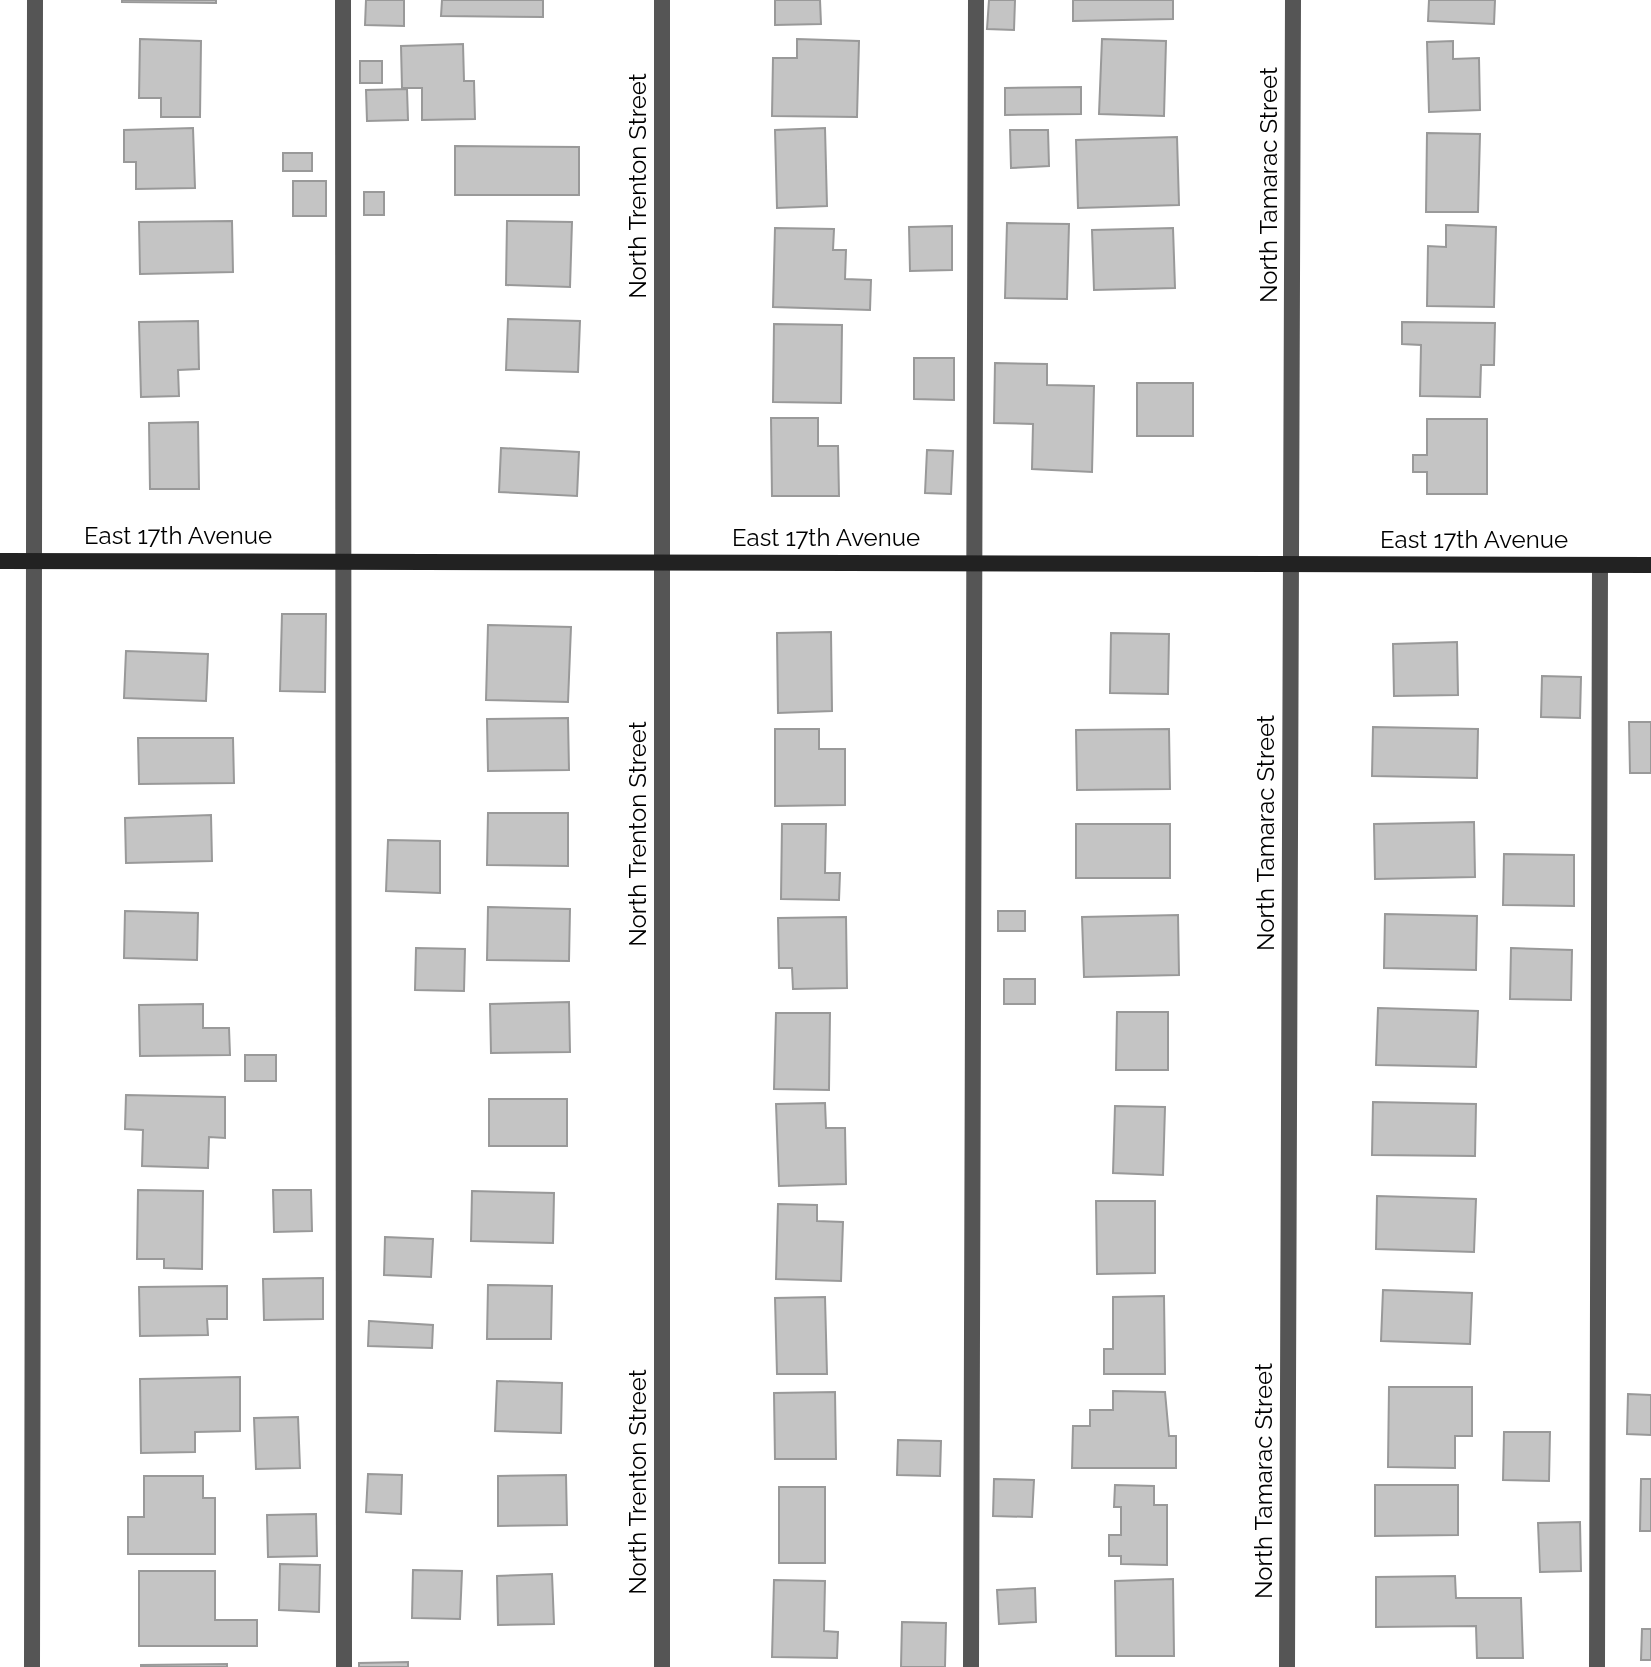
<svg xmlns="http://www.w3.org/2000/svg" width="1651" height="1667" viewBox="0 0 1651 1667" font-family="Raleway,sans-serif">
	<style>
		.building { fill: #c4c4c4; stroke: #999; stroke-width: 2 }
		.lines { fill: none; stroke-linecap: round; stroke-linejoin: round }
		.lane { stroke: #555; stroke-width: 16 }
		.street { stroke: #555; stroke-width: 16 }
		.secondary { stroke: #222; stroke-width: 16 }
		.labels { text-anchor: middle; stroke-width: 6; stroke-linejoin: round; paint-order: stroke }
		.street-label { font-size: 24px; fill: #000; stroke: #fff }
	</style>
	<rect width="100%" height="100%" fill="#fff"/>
	<!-- building -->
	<path class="building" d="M122,0H216V3L122,2Z
		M366,0H404V26L365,25Z
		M442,0H543V17L441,16Z
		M775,0H820L821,24L775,25Z
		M989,0H1015L1014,30L987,29Z
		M1073,0H1173V19L1073,21Z
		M1429,0H1495L1494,24L1428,21Z
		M140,39L201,41L200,117H161V98H139Z
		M797,39L859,41L857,117L772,116L773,58H797Z
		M1102,39L1166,41L1164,116L1099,114Z
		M1453,41V59L1479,58L1480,110L1429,112L1427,42Z
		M463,44L464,81H474L475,119L422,120V88H402L401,46Z
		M360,61H382V83H360Z
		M1081,87V114L1005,115V88Z
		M407,89L408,120L367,121L366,90Z
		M193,128L195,188L136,189V162H124V130Z
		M825,128L827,206L777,208L775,130Z
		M1010,130H1048L1049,166L1011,168Z
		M1427,133L1480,134L1478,212H1426Z
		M1177,137L1179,205L1078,208L1076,140Z
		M455,146L579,147V195H455Z
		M283,153H312V171H283Z
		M293,181H326V216H293Z
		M364,192H384V215H364Z
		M232,221L233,272L140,274L139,222Z
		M507,221L572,222L570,287L506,285Z
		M1007,223L1069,224L1067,299L1005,298Z
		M1446,225L1496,227L1494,307L1427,306L1428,246L1446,247Z
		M952,226V270L910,271L909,227Z
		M775,228L834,229L833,250H846L845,279L871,280L870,310L773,307Z
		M1173,228L1175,288L1094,290L1092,230Z
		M508,319L580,321L578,372L506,370Z
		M198,321L199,369L178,370L179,396L141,397L139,322Z
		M1402,322L1495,323L1494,365H1481L1480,397L1420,396L1421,345L1402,344Z
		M774,324L842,325L841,403L773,402Z
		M914,358H954V400L914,399Z
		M995,363L1047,364V385L1094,386L1092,472L1032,469L1033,424L994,423Z
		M1137,383H1193V436H1137Z
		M771,418H818V446H838L839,496H772Z
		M1427,419H1487V494H1427V472H1413V455H1427Z
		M198,422L199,489H150L149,423Z
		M501,448L579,452L577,496L499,492Z
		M927,450L953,451L951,494L925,493Z
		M282,614H326L325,692L280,691Z
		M488,625L571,627L568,702L486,700Z
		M831,632L832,711L778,713L777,633Z
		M1111,633L1169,634L1168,694L1110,693Z
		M1457,642L1458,695L1394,696L1393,644Z
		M126,651L208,654L206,701L124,698Z
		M1542,676L1581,677L1580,718L1541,717Z
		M568,718L569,770L488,771L487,719Z
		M1629,722H1651V773H1630Z
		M1373,727L1478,729L1477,778L1372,776Z
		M775,729H819V749H845V805L775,806Z
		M1169,729L1170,789L1077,790L1076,730Z
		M138,738H233L234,783L139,784Z
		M488,813H568V866L487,865Z
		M211,815L212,861L126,863L125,818Z
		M1474,822L1475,877L1375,879L1374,824Z
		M782,824H826L825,873H840L839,900L781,899Z
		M1076,824H1170V878H1076Z
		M388,840L440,841V893L386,891Z
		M1504,854L1574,855V906L1503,905Z
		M488,907L570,909L569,961L487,960Z
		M125,911L198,913L197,960L124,958Z
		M998,911H1025V931H998Z
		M1385,914L1477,916L1476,970L1384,968Z
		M1178,915L1179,975L1084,977L1082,917Z
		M846,917L847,988L793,989L792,968H779L778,918Z
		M416,948L465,949L464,991L415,990Z
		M1511,948L1572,950L1571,1000L1510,999Z
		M1004,979H1035V1004H1004Z
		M569,1002L570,1052L491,1053L490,1004Z
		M203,1004V1028H229L230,1055L140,1056L139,1005Z
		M1378,1008L1478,1011L1476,1067L1376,1065Z
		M1117,1012H1168V1070H1116Z
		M776,1013H830L829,1090L774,1089Z
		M245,1055H276V1081H245Z
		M126,1095L225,1097V1138L209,1137L208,1168L142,1166L143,1130L125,1129Z
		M489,1099H567V1146H489Z
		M1373,1102L1476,1104L1475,1156L1372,1155Z
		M825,1103L826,1128H845L846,1184L779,1186L776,1104Z
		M1115,1106L1165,1107L1163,1175L1113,1173Z
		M138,1190L203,1191L202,1269L164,1268V1259H137Z
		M273,1190H311L312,1231L274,1232Z
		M472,1191L554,1193L553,1243L471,1241Z
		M1377,1196L1476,1199L1474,1252L1376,1249Z
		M1096,1201H1155V1273L1097,1274Z
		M778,1204L817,1205V1221L843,1222L841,1281L776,1279Z
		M385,1237L433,1239L431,1277L384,1275Z
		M323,1278V1319L264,1320L263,1279Z
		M488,1285L552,1286L551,1339H487Z
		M227,1286V1319H207L208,1335L140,1336L139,1287Z
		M1383,1290L1472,1293L1470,1344L1381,1341Z
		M1164,1296L1165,1374H1104V1349H1113V1297Z
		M825,1297L827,1374H777L775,1298Z
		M369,1321L433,1325L432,1348L368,1346Z
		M240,1377V1431L195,1432V1452L141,1453L140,1379Z
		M497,1381L562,1383L561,1433L495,1431Z
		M1389,1387H1472V1436H1455V1468L1388,1467Z
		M1113,1391L1165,1392L1169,1436H1176V1468H1072L1073,1426H1090V1410H1113Z
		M835,1392L836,1459H775L774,1393Z
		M1628,1394L1651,1395V1435L1627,1434Z
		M298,1417L300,1468L256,1469L254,1418Z
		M1504,1432H1550L1549,1481L1503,1480Z
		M898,1440L941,1441L940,1476L897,1475Z
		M368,1474L402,1475L401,1514L366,1512Z
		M566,1475L567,1525L498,1526V1476Z
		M144,1476H203V1498H215V1554H128V1517H144Z
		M994,1479L1034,1480L1032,1517L993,1516Z
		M1641,1479H1651V1531H1640Z
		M1115,1485L1154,1486V1505H1167V1565L1121,1564V1556H1109V1535H1121V1507H1114Z
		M1375,1485H1458V1535L1375,1536Z
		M779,1487H825V1563H779Z
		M316,1514L317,1556L268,1557L267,1515Z
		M1580,1522L1581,1571L1540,1572L1538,1523Z
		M280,1564L320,1565L319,1612L279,1610Z
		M413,1570L462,1571L460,1619L412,1618Z
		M139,1571H215V1620H257V1646H139Z
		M552,1574L554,1624L498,1625L497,1576Z
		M1455,1576L1456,1598H1521L1523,1658H1477L1476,1626L1376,1627V1577Z
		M1173,1579L1174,1656H1116L1115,1581Z
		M774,1580L825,1581L824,1631L838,1632L837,1658L772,1657Z
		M1035,1588L1036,1622L999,1624L997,1590Z
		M902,1622L946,1623L945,1667H901Z
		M1642,1629H1651V1660H1641Z
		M408,1662V1667H359V1663Z
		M227,1664V1667H141V1665Z"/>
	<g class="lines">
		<!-- lane -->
		<path class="lane" d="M343,0L344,1667
			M971,1667L976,0
			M1597,1667L1600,565"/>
		<!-- street -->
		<path class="street" d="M662,0V1667
			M32,1667L35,0
			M1287,1667L1293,0"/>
		<!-- secondary -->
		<path class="secondary" d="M0,561L1651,565"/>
	</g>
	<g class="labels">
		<!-- street labels -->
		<g class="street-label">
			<text transform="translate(1269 185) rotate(-90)" y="8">North Tamarac Street</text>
			<text transform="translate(638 186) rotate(-90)" y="8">North Trenton Street</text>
			<text x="178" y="544">East 17th Avenue</text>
			<text x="826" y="546">East 17th Avenue</text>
			<text x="1474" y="548">East 17th Avenue</text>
			<text transform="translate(1266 833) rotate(-90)" y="8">North Tamarac Street</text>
			<text transform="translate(638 834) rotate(-90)" y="8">North Trenton Street</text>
			<text transform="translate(1264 1481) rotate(-90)" y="8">North Tamarac Street</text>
			<text transform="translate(638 1482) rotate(-90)" y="8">North Trenton Street</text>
		</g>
	</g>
</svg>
